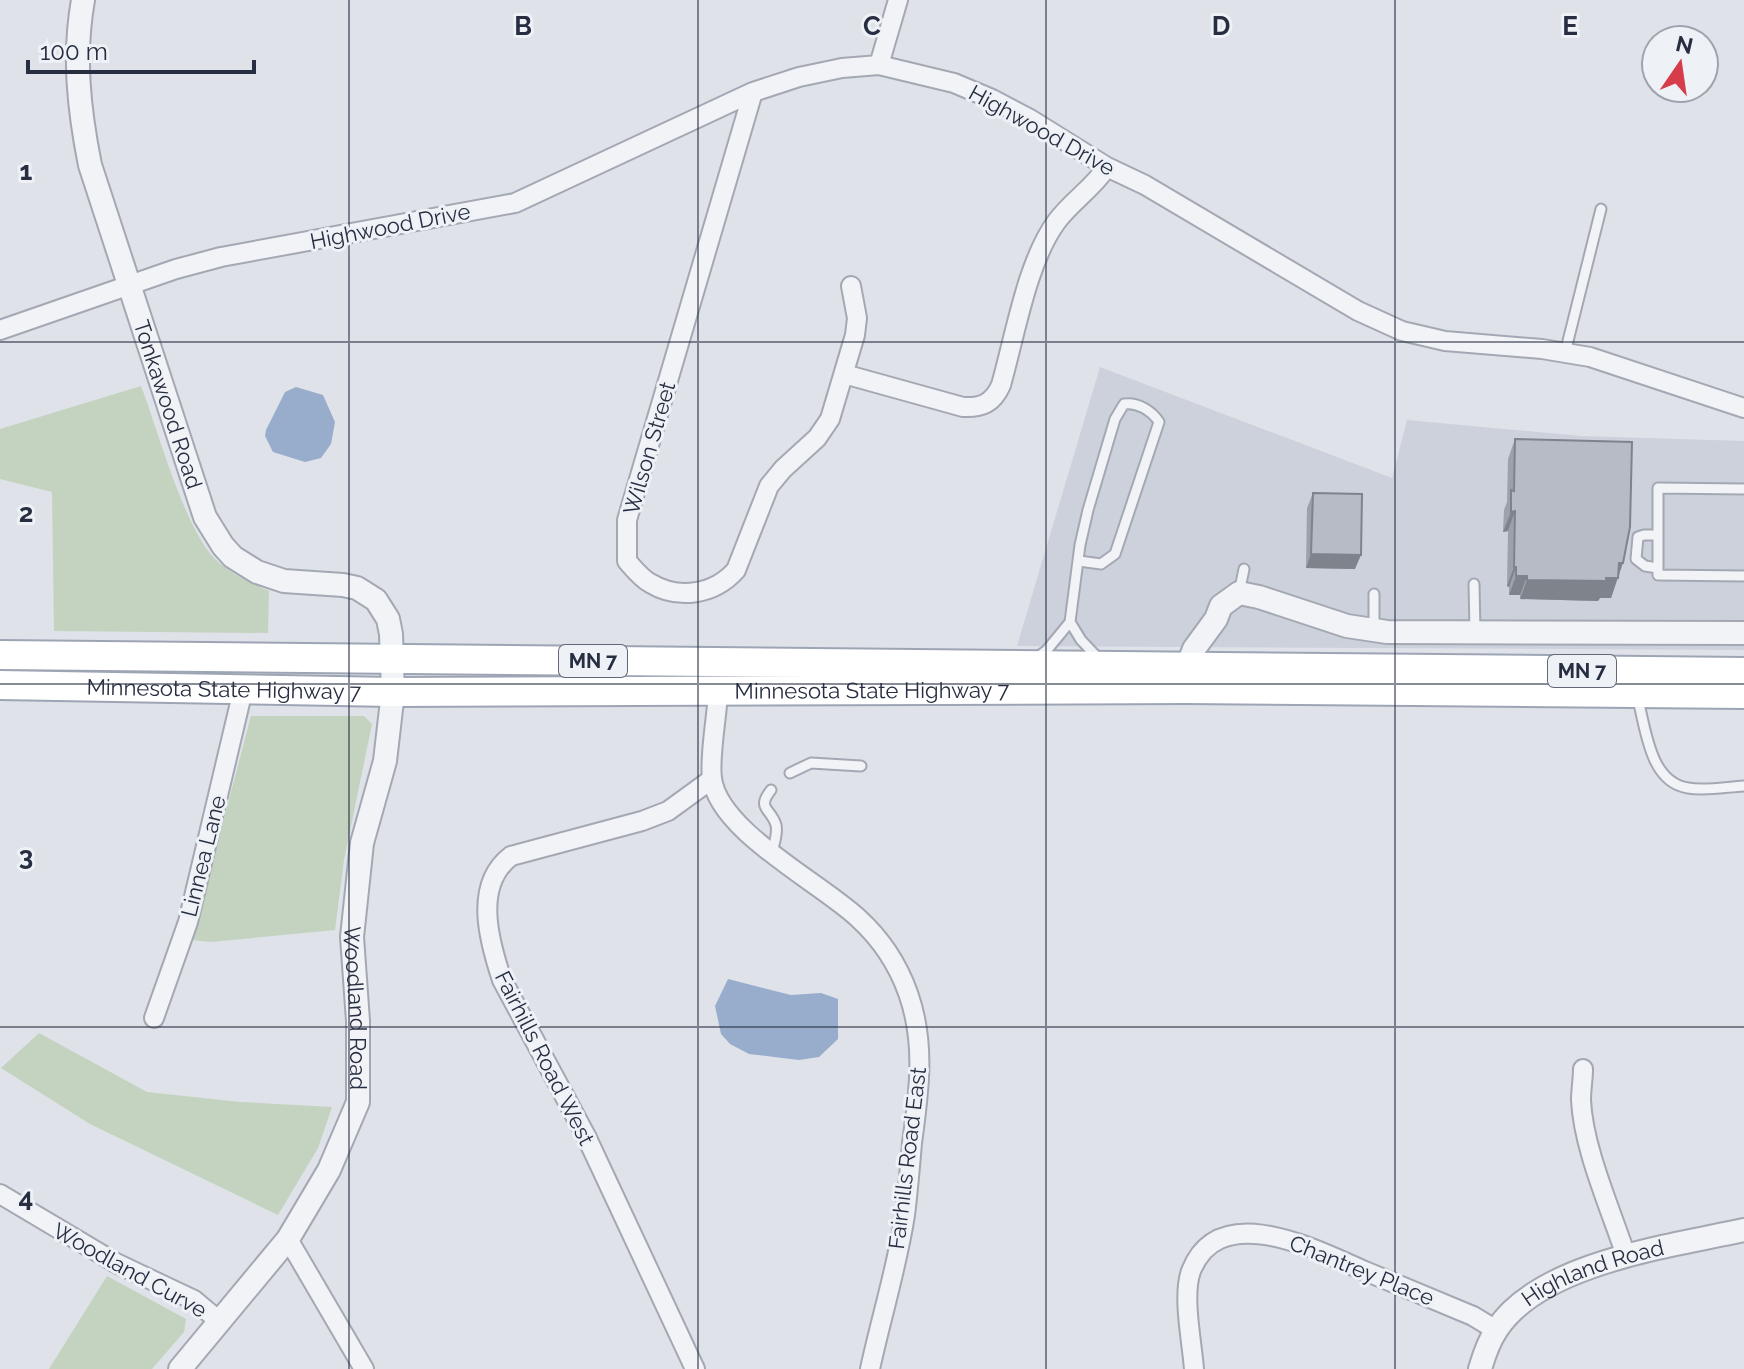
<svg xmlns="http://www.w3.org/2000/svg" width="1744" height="1369" viewBox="0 0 1744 1369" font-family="Raleway,sans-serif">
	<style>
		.built { fill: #ccd1db }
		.green { fill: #c3d3bf }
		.water { fill: #97adcb }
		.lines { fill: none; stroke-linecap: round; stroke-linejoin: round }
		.service-casing { stroke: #a4a8b3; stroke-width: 13 }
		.minor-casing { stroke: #a4a8b3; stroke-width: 22 }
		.tertiary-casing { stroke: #a4a8b3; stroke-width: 26 }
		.primary-casing { stroke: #9da5b5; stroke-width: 32 }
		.service { stroke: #f2f3f7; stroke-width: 9 }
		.minor { stroke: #f2f3f7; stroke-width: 18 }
		.tertiary { stroke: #f2f3f7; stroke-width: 22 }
		.primary { stroke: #fff; stroke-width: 28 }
		.wall { fill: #9da1aa }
		.shaded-wall { fill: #7f838b }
		.building { fill: #b6bbc6; stroke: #7f838b; stroke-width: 2 }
		.grid { fill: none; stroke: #272e41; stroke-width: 2; stroke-opacity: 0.55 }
		.labels { text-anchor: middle; stroke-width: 6; stroke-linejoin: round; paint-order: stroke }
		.shield { fill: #eef1f6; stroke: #636877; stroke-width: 2 }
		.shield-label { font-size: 20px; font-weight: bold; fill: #272e41 }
		.street-label { font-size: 22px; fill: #272e41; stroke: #eef1f6 }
		.grid-label { font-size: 26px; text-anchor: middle; font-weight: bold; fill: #272e41; stroke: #eef1f6; stroke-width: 6; stroke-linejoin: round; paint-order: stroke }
	</style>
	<rect width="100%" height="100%" fill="#dfe2e9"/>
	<!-- built -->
	<path class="built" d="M1100,367L1392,478L1407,420L1581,436L1744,441V650L1017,646Z"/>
	<!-- green -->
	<path class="green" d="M141,386C158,430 184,528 215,559C231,574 249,582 269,591L268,633L54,631L52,492L0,479V429Z
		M251,716H364L372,724L344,860L335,930L211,942L192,940Z
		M39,1033L147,1092L240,1102L332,1107L318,1148L278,1215L90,1124L1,1068Z
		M107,1276L186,1319L184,1332L152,1369H49Z"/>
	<!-- water -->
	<path class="water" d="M296,387L323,395L335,422L331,444L321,458L305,462L273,452L265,436L266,430L285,392Z
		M728,979L791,995L821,993L838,999V1039L819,1057L799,1060L749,1054L730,1044L721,1034L715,1006Z"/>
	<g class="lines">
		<defs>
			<path id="service" d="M1565,353L1601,209
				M1744,489L1658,488V575L1744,576
				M1658,568L1645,566L1636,559L1638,537L1644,535H1658
				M1474,584L1475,632
				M1239,593L1244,569
				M1070,622L1081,640L1100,660
				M1374,630V594
				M1038,657L1047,650L1070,622L1080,545L1088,510L1115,419L1124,404C1138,402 1152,411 1159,422L1115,554L1101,564L1079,561
				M1637,696C1646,728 1649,782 1688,788C1705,791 1726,787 1744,786
				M790,773L811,763L861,766
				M771,790C756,809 771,808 776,825C778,834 774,844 772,852"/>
			<path id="minor" d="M879,65L898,0
				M753,92L627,520V561C634,569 641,578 650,583C678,600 714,595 736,570L769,486L783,469L817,438L830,419L855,335L857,318L851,286
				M0,330L176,269L221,257L515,203L753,92L799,77L842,68L879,65L954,83L992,99L1030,119L1107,167L1145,185L1358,311L1402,331L1445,341L1542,349L1590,357L1744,408
				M844,374L963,407C982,408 993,403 1001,385C1015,336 1027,261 1057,221C1072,201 1093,188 1107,167
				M718,693C717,716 709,757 712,778C718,831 821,883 858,918C880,938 898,965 908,993C926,1043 919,1092 912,1143C910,1167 908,1191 905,1215C897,1267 881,1318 870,1369
				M154,1018L188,922L243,690
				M1583,1069C1583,1079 1581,1090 1581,1100C1583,1148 1611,1210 1626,1256
				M0,1194L116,1263L194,1300L219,1321
				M288,1239L364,1369
				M695,1369L586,1136L502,980C489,941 473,885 511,856L642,821L668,811L712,779
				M1194,1369C1192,1342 1182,1296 1191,1271C1220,1198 1318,1251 1365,1271C1401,1286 1437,1301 1473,1316L1496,1330"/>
			<g id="tertiary">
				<path id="s1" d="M83,0C73,56 79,110 90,165L205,517L223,546L233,557L257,572L284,581L343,585L357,588L376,600L388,619L391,634L393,692L385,761L362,843L352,937L358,1021V1102L329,1170L288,1239L180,1369"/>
				<path d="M1187,667L1194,649L1216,619L1221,606L1239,593L1259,597L1347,626L1387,632L1744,633"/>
				<path id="s2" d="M1480,1369C1484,1355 1489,1341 1497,1329C1540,1263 1671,1246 1744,1230"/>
			</g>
			<g id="primary">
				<path d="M0,655L1744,672"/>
				<path id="s3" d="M0,685L393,692L1186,689L1744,694"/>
			</g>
		</defs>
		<!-- service casing -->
		<use href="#service" class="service-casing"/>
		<!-- minor casing -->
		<use href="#minor" class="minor-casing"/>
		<!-- tertiary casing -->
		<use href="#tertiary" class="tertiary-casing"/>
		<!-- primary casing -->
		<use href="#primary" class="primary-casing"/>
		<!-- service -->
		<use href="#service" class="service"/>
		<!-- minor -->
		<use href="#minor" class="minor"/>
		<!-- tertiary -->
		<use href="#tertiary" class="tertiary"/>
		<!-- primary -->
		<use href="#primary" class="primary"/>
	</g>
	<!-- wall -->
	<path class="wall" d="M1515,439L1618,575L1611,598H1600L1598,601L1520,599V595H1509V587L1507,586L1508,531L1503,532L1504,510L1507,502L1508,459Z
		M1313,493L1355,569L1306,568L1307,508Z"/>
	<!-- shaded-wall -->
	<path class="shaded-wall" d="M1515,511L1508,531L1503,532L1511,512Z
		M1311,554L1361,555L1355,569L1306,568Z
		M1619,563H1623L1611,598H1600L1598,601L1520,599L1527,580L1606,578Z
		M1514,567H1516L1509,587L1507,586Z
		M1516,576H1527L1520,595H1509Z"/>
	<!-- building -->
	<path class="building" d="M1515,439L1632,442L1630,527L1623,563H1619L1618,578H1606V581L1527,580V576H1516V567H1514L1515,511L1511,512V490L1514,491Z
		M1313,493L1362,494L1361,555L1311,554Z"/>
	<!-- grid -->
	<path class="grid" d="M349,0V1369M698,0V1369M1046,0V1369M1395,0V1369M0,342H1744M0,684H1744M0,1027H1744"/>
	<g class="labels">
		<!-- shield labels -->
		<g class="shield">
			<rect x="559" y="645" width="68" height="32" rx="6"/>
			<rect x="1548" y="655" width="68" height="32" rx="6"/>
		</g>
		<g class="shield-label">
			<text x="593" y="668">MN 7</text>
			<text x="1582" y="678">MN 7</text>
		</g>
		<!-- street labels -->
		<g class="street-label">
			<text transform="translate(1042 130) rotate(29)" y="8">Highwood Drive</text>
			<text transform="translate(390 226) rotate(-11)" y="8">Highwood Drive</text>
			<text dy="8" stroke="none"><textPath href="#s1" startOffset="418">Tonkawood Road</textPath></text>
			<text transform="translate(649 448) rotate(-74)" y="8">Wilson Street</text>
			<text dy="8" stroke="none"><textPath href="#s3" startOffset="224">Minnesota State Highway 7</textPath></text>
			<text dy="8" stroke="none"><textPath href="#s3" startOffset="872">Minnesota State Highway 7</textPath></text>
			<text transform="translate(203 856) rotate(-76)" y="8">Linnea Lane</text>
			<text dy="8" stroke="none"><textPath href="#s1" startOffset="1154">Woodland Road</textPath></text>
			<text transform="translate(545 1058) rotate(63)" y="8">Fairhills Road West</text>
			<text transform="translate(907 1158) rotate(-83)" y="8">Fairhills Road East</text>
			<text transform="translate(130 1270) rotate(29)" y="8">Woodland Curve</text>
			<text transform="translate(1362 1270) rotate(22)" y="8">Chantrey Place</text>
			<text dy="8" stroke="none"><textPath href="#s2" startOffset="158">Highland Road</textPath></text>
		</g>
	</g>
	<g class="grid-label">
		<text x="523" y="35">B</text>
		<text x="872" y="35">C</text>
		<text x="1221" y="35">D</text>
		<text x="1570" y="35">E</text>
		<text x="26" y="180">1</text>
		<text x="26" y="522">2</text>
		<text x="26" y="865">3</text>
		<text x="26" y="1207">4</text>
	</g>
	<!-- north arrow -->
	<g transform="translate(1680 64) rotate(13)"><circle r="38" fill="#eef1f6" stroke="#9ea3ae" stroke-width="2"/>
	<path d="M0-6L14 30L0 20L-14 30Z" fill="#d63c49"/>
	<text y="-12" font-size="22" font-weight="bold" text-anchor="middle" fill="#272e41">N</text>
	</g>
	<!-- scale -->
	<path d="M28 60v12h226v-12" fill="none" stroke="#272e41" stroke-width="4"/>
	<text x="40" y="60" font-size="24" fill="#272e41" stroke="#eef1f6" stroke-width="6" paint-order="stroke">100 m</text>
</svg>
